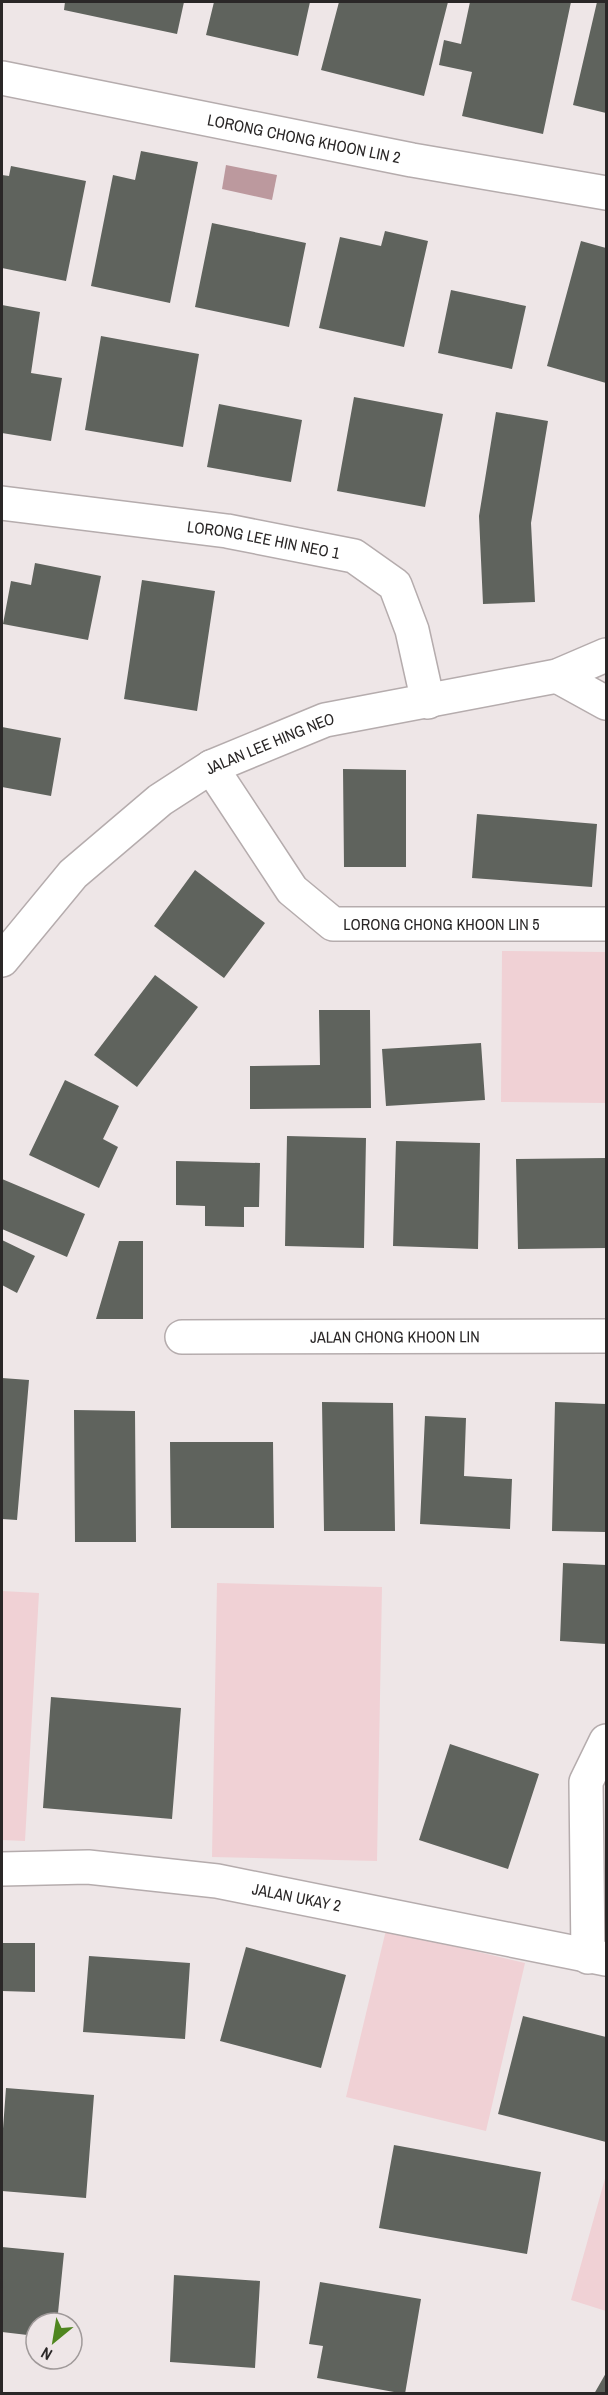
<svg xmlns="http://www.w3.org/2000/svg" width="608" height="2395" viewBox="0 0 608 2395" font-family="'Archivo Narrow',sans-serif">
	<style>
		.green { fill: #f0d1d5 }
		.water { fill: #bc999e }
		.building { fill: #5f635d }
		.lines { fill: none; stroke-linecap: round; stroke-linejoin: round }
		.street-casing { stroke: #b5acad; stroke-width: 36 }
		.street { stroke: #fff; stroke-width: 33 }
		.labels { text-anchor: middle; stroke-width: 6; stroke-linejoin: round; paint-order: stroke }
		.street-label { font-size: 16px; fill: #2a2727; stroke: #eee6e7 }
	</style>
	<rect width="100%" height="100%" fill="#eee6e7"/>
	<!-- green -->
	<path class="green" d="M502,951L606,952V1103L501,1102Z
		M217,1583L382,1587L377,1861L212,1857Z
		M2,1591L39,1593L25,1841L2,1840Z
		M386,1930L525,1963L486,2131L346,2097Z
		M606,2175V2311L571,2300Z"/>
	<!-- water -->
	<path class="water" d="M226,165L277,175L272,200L222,189Z"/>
	<!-- building -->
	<path class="building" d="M65,2H184L177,34L64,10Z
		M214,2H310L298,56L206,35Z
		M339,2H448L424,96L321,70Z
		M470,2H571L543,134L462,116L472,72L439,65L444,40L461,44Z
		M597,2H606V113L573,105Z
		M141,151L198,162L170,303L91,286L113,175L135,180Z
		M11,166L86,181L66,281L2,268V175L9,176Z
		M212,223L306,243L289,327L195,307Z
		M385,231L428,241L404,347L319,328L340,237L381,246Z
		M581,241L606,248V383L547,366Z
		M451,290L526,306L512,369L438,353Z
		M2,305L40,312L31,373L62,378L51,441L2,433Z
		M101,336L199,354L183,447L85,430Z
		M354,397L443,414L425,507L337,491Z
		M219,404L302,420L291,482L207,467Z
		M496,412L548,421L531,523L535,602L483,604L479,516Z
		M35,563L101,576L88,640L3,624L11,581L31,585Z
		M142,580L215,591L197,711L124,699Z
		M2,727L61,738L51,796L2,787Z
		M343,769L406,770V867H344Z
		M477,814L597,824L592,887L472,878Z
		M195,870L265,923L224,978L154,926Z
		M155,975L198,1007L137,1087L94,1055Z
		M319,1010H370L371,1108L250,1109V1066L320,1065Z
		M481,1043L485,1100L386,1106L382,1049Z
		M65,1080L119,1106L103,1139L118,1147L99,1188L29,1155Z
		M287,1136L366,1138L364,1248L285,1246Z
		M396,1141L480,1143L478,1249L393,1246Z
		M606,1158V1248L518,1249L516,1159Z
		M176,1161L260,1163L259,1207H244V1227L205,1226V1206L176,1205Z
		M2,1179L85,1214L67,1257L2,1229Z
		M2,1240L35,1256L17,1293L2,1285Z
		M119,1241H143V1319H96Z
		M2,1378L29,1380L17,1520L2,1519Z
		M322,1402L393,1403L395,1531H324Z
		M555,1402L606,1404V1532L552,1531Z
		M74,1410L135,1411L136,1542H75Z
		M425,1416L466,1418L464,1476L512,1479L510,1529L420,1524Z
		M170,1442H273L274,1528H171Z
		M563,1563L606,1565V1644L560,1641Z
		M51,1697L181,1708L172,1819L43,1808Z
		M450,1744L539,1774L508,1869L419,1840Z
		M2,1943H35V1992L2,1991Z
		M246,1947L346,1975L321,2068L220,2041Z
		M89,1956L190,1963L185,2039L83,2032Z
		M523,2016L606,2037V2142L498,2114Z
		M6,2088L94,2095L86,2198L2,2191V2142Z
		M394,2145L541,2172L527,2254L379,2228Z
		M2,2247L64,2253L57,2323H36V2336L2,2332Z
		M174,2275L260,2281L255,2368L170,2362Z
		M320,2282L421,2299L405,2394L317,2378L323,2346L309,2344Z
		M606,2373V2394H594Z"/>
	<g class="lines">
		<defs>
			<g id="street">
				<path id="s1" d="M2,78L412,160L606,193"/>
				<path id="s2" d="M2,503L227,531L354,556L395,585L412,630L428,702"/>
				<path d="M557,676L606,703"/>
				<path id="s3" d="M211,767L292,890L333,924H606"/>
				<path id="s4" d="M2,960L73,874L160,800L211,767L325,720L557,676L606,655"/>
				<path id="s5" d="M182,1337L606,1336"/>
				<path id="s6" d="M2,1869L88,1867L217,1881L606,1959"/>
				<path d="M588,1957L586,1782L606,1741"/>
			</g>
		</defs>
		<!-- street casing -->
		<use href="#street" class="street-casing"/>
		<!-- street -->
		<use href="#street" class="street"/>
	</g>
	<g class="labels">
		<!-- street labels -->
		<g class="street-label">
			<text dy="6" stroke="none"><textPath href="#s1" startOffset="308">LORONG CHONG KHOON LIN 2</textPath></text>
			<text dy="6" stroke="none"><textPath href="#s2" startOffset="264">LORONG LEE HIN NEO 1</textPath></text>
			<text dy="6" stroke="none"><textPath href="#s4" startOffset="350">JALAN LEE HING NEO</textPath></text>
			<text dy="6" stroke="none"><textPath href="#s3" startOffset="309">LORONG CHONG KHOON LIN 5</textPath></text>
			<text dy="6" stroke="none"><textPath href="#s5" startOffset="213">JALAN CHONG KHOON LIN</textPath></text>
			<text dy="6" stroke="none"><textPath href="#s6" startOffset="297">JALAN UKAY 2</textPath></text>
		</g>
	</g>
	<!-- border -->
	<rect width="608" height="2395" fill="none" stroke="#2a2727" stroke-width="6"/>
	<!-- north arrow -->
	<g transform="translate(54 2341) rotate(210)"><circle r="28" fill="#eee6e7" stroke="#a09a9a" stroke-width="1.5"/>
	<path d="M0-4.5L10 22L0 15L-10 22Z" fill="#4f861f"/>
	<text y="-9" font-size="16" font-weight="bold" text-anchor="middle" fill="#2a2727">N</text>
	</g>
</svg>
